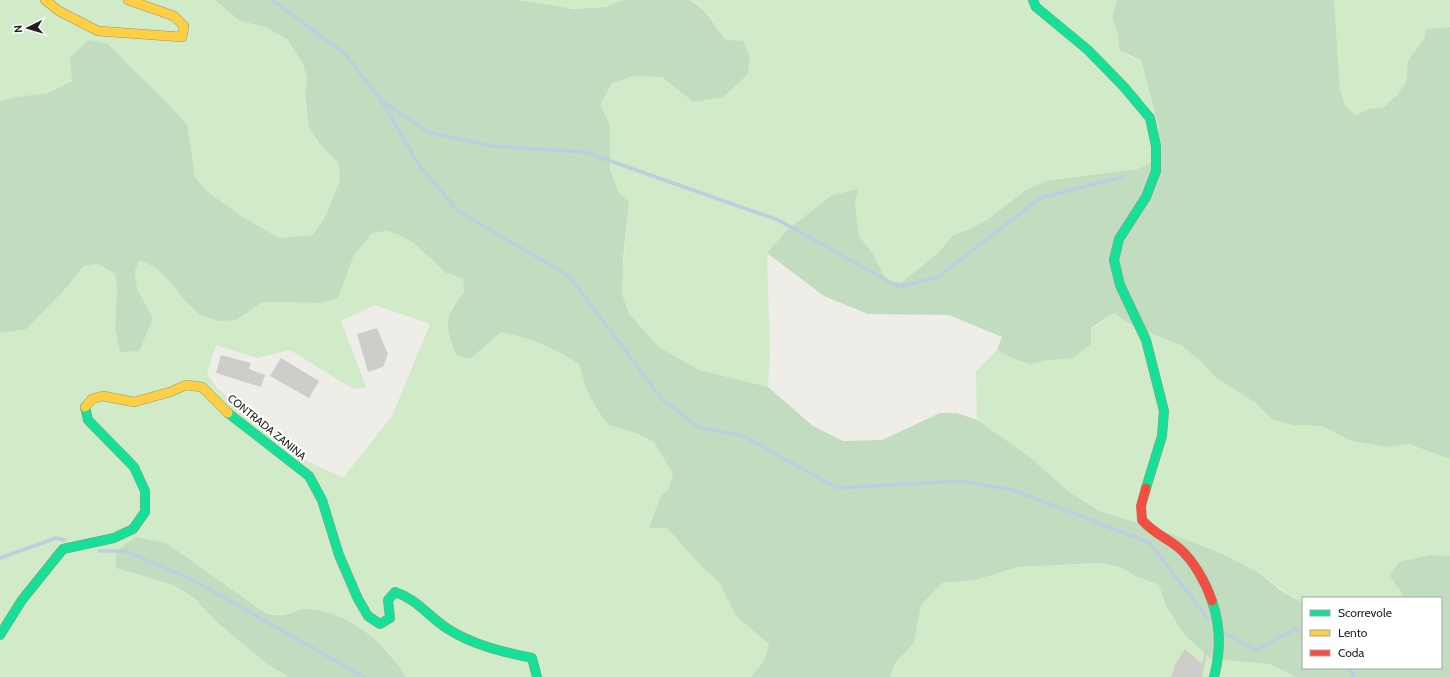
<svg xmlns="http://www.w3.org/2000/svg" width="1450" height="677" viewBox="0 0 1450 677" font-family="Cabin,sans-serif">
	<style>
		.grass { fill: #d1eac8; fill-rule: evenodd }
		.forest { fill: #c1dcbe }
		.lines { fill: none; stroke-linecap: round; stroke-linejoin: round }
		.stream { stroke: #bccee0; stroke-width: 3.5 }
		.building { fill: #cecdc9 }
		.fast-casing { stroke: #8f9880; stroke-width: 10 }
		.slow-casing { stroke: #8f9880; stroke-width: 10 }
		.jam-casing { stroke: #8f9880; stroke-width: 10 }
		.fast { stroke: #16e098; stroke-width: 9 }
		.slow { stroke: #ffcf43; stroke-width: 9 }
		.jam { stroke: #f24e42; stroke-width: 9 }
		.labels { text-anchor: middle; stroke-width: 4; stroke-linejoin: round; paint-order: stroke }
		.street-label { font-size: 11px; fill: #1f1f1f; stroke: #fff }
	</style>
	<rect width="100%" height="100%" fill="#eeede8"/>
	<!-- grass -->
	<path class="grass" d="M0,0H215L240,21L265,27L287,39L303,64L307,78L305,95L306,109L320,144L338,163L340,180L326,215L313,235L279,238L241,216L208,192L195,177L186,125L127,62L71,57L72,81L48,93L16,97L0,101Z
		M518,0H624C597,14 547,8 518,0Z
		M688,0H1117L1112,17L1117,31L1120,51L1131,57L1141,60L1159,128L1157,160L1138,169L1092,176L1026,190L988,219L968,230L953,235L937,254L902,282H887L873,254L859,236L855,204L858,189L832,195L786,231L767,253L770,355L768,387L699,370L659,347L629,314L622,294V277L629,202L619,193L610,170L600,105L612,83L633,76L662,77L693,102L736,84L748,74L709,15L697,3Z
		M1334,0H1450V27L1426,29L1424,39L1408,61L1406,82L1397,95L1384,107L1368,109L1356,115L1345,106L1340,88Z
		M386,231L399,235L414,243L446,273L463,278L464,292L450,309L470,359L501,332C529,338 555,348 579,364L586,388L598,411L654,442L673,474L669,489L660,497L649,528H667L703,568L718,581L737,617L769,644C766,658 761,667 751,677H406L389,652L328,612L303,609L284,615L265,613L192,563L116,568L173,585L193,597L218,623L267,664L289,677H0V333L6,332L50,303L68,286L83,266L98,264L115,274L117,288L115,327L153,318L137,289L135,271L140,260L156,268L172,284L184,300L200,315L218,321L249,310L262,302L320,303L353,257L372,233ZM375,305L430,324L392,416L343,478L301,458L217,388L207,374L216,345L257,358L290,350L353,389L366,387L341,321Z
		M1114,313L1136,328L1181,345L1200,361L1215,377L1254,402L1273,420L1293,425L1322,426L1351,441L1387,447L1409,444L1450,459V556L1430,555L1401,598H1303L1302,604L1259,573L1223,554L1161,530L1099,511L1068,491L977,420L976,372L997,350L1014,359L1030,364L1049,360Z
		M1099,563L1120,567L1135,576L1159,585L1166,606L1211,659L1269,664L1297,677H890L895,663L914,643L921,605L942,583L976,580L1017,567Z"/>
	<!-- forest -->
	<path class="forest" d="M215,0H518L573,9L605,7L624,0H688C707,7 714,26 726,40L743,41L750,57L748,74L723,97L693,102L662,77L633,76L612,83L600,105L610,125V170L619,193L629,202L623,259L622,294L629,314L659,347L699,370L768,387L813,426L843,441L882,440L940,413H957L977,420L1027,455L1068,491L1099,511L1161,530L1223,554L1259,573L1279,589L1303,604V668H1441V598H1401L1403,594L1390,576L1399,562L1430,555L1450,556V677H1297L1269,664L1211,659L1184,634L1166,606L1159,585L1135,576L1120,567L1099,563L1017,567L976,580L942,583L921,605L914,643L895,663L890,677H751C761,667 766,658 769,644L737,617L718,581L703,568L667,528H649L660,497L669,489L673,474L654,442L636,433L609,425L598,411L586,388L579,364C555,348 529,338 501,332L470,359L456,355C445,324 443,318 464,292L463,278L446,273L414,243L399,235L386,231L372,233L353,257L338,298L320,303L262,302L236,320L218,321L200,315L184,300L172,284L156,268L140,260L135,271L137,289L153,318L139,351L120,352L115,327L117,288L115,274L98,264L83,266L68,286L26,329L0,333V101L16,97L48,93L72,81L70,57L89,40L108,44L169,105L187,125L195,177L208,192L241,216L279,238L313,235L326,215L340,180L338,163L320,144L309,127L305,95L307,78L303,64L287,39L265,27L240,21Z
		M1117,0H1334L1340,88L1345,106L1356,115L1368,109L1384,107L1397,95L1406,82L1408,61L1424,39L1426,29L1450,27V459L1409,444L1387,447L1351,441L1322,426L1293,425L1273,420L1254,402L1215,377L1200,361L1181,345L1136,328L1114,313L1091,328V344L1073,358L1049,360L1030,364L1014,359L997,350L1002,337L949,315L868,314L824,296L767,253L786,231L832,195L858,189L855,204L859,236L873,254L887,282H902L937,254L953,235L968,230L988,219L1026,190L1047,181L1138,169L1157,160L1159,128L1141,60L1120,51L1117,31L1112,17Z
		M136,537L166,543L265,613C271,614 278,616 284,615C291,614 297,609 304,609C344,608 387,644 406,677H289L267,664L218,623L193,597L173,585L116,568V551Z"/>
	<g class="lines">
		<!-- stream -->
		<path class="stream" d="M272,0L345,54L381,100L419,165L458,211L569,276L661,398L698,427L743,436L837,488L960,481L1013,490L1150,543L1208,619
			M382,101L428,132L491,146L585,152L778,220L899,287L938,277L1040,198L1122,177
			M99,551H125L191,579L364,677
			M0,558L56,538L64,540
			M1226,634L1256,650L1295,629L1303,632
			M1349,668L1354,677"/>
	</g>
	<!-- building -->
	<path class="building" d="M377,328L388,354L383,367L368,372L357,334Z
		M221,355L251,363L249,369L265,375L261,387L216,373Z
		M281,358L319,381L309,398L270,376Z
		M1185,649L1202,664L1205,652H1207L1202,677H1171L1175,665Z"/>
	<g class="lines">
		<defs>
			<path id="fast" d="M1033,0L1036,7L1088,50L1124,87L1150,118L1156,146V171L1146,197L1119,239L1114,260L1120,285L1146,340L1164,411L1162,436L1146,488
				M228,413L309,476L322,500L339,555L358,599L368,616L380,624L390,618L388,600L395,592C417,599 429,617 448,629C473,645 503,652 532,658L537,677
				M1212,601C1221,627 1221,651 1214,677
				M0,635L22,600L63,549L114,538L133,529L145,512V491L134,467L88,420L85,407"/>
			<path id="slow" d="M45,0L59,11L98,31L182,37L184,26L174,16L128,0
				M85,407L92,399L103,396L134,402L170,392L186,385L202,387L228,413"/>
			<path id="jam" d="M1146,488L1141,506L1142,520C1153,533 1167,538 1179,548C1194,561 1206,583 1212,601"/>
		</defs>
		<!-- fast casing -->
		<use href="#fast" class="fast-casing"/>
		<!-- slow casing -->
		<use href="#slow" class="slow-casing"/>
		<!-- jam casing -->
		<use href="#jam" class="jam-casing"/>
		<!-- fast -->
		<use href="#fast" class="fast"/>
		<!-- slow -->
		<use href="#slow" class="slow"/>
		<!-- jam -->
		<use href="#jam" class="jam"/>
	</g>
	<g class="labels">
		<!-- street labels -->
		<g class="street-label">
			<text transform="translate(267 427) rotate(39)" y="4">CONTRADA ZANINA</text>
		</g>
	</g>
	<!-- legend -->
	<rect x="1302" y="597" width="140" height="72" fill="#ffffff" stroke="#a5a5a5"/>
	<rect x="1310" y="610" width="20" height="6" fill="#16e098" stroke="#a5a5a5"/>
	<text x="1338" y="617" font-size="12" fill="#1f1f1f">Scorrevole</text>
	<rect x="1310" y="630" width="20" height="6" fill="#ffcf43" stroke="#a5a5a5"/>
	<text x="1338" y="637" font-size="12" fill="#1f1f1f">Lento</text>
	<rect x="1310" y="650" width="20" height="6" fill="#f24e42" stroke="#a5a5a5"/>
	<text x="1338" y="657" font-size="12" fill="#1f1f1f">Coda</text>
	<!-- north arrow -->
	<g transform="translate(28 28) rotate(265)" stroke="#ffffff" stroke-width="3" paint-order="stroke">
	<path d="M0-3L7 15L0 10L-7 15Z" fill="#1f1f1f"/>
	<text y="-6" font-size="11" font-weight="bold" text-anchor="middle" fill="#1f1f1f">N</text>
	</g>
</svg>
